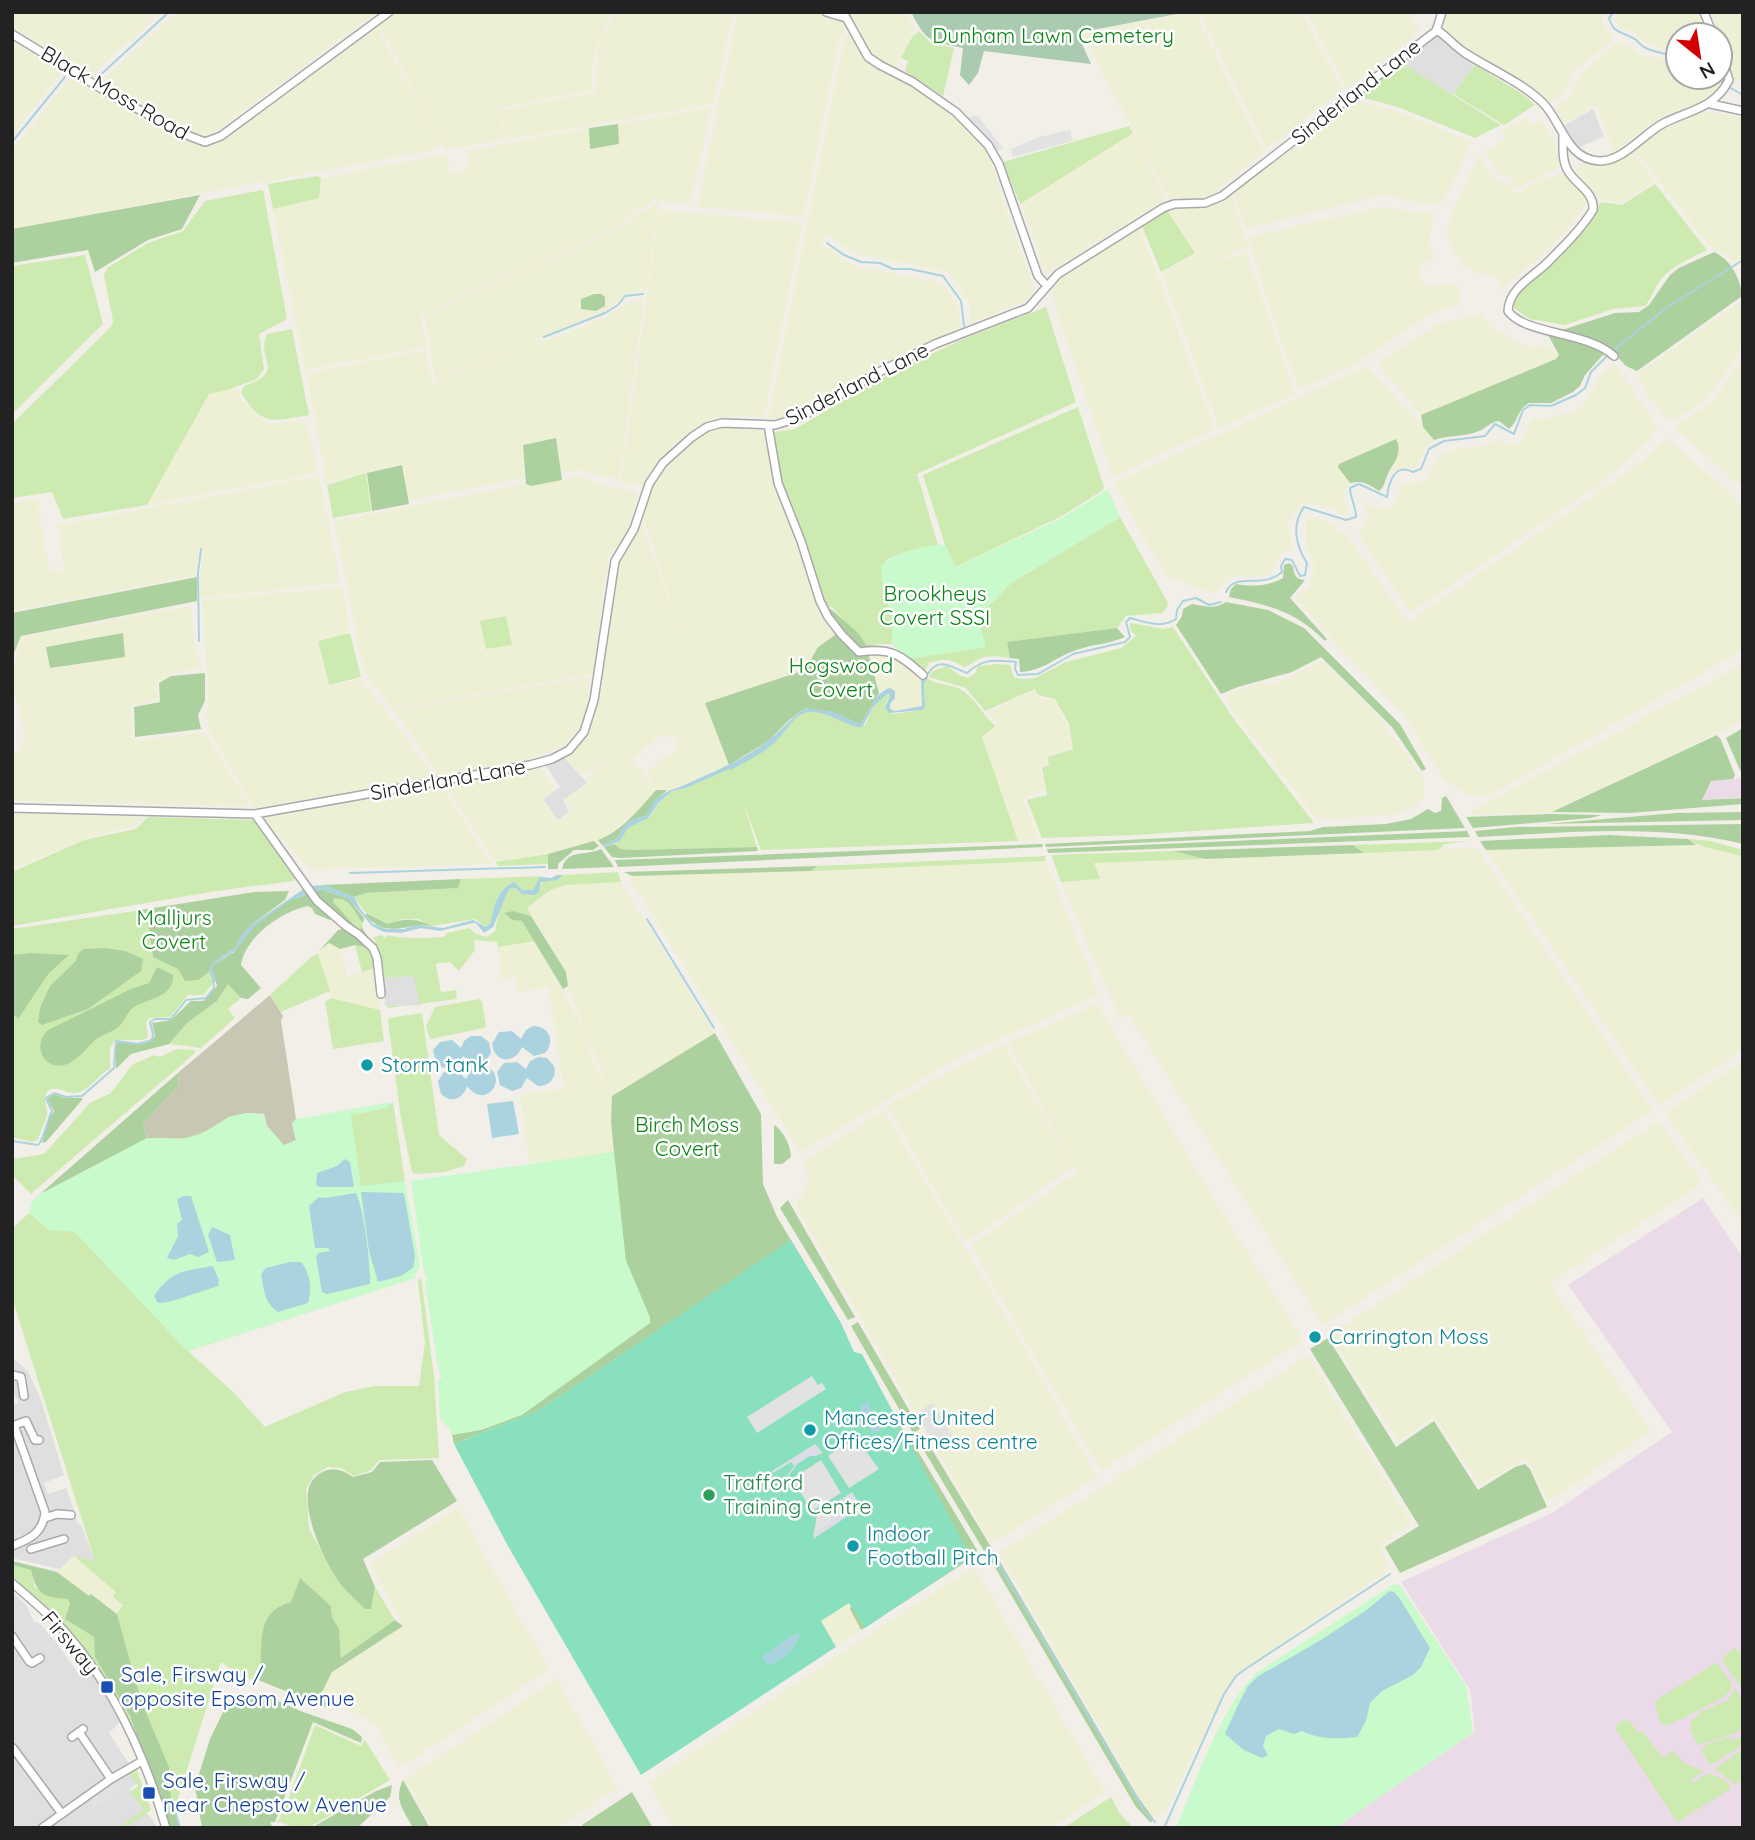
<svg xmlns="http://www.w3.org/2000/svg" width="1755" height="1840" viewBox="0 0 1755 1840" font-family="Quicksand,sans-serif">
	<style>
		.residential { fill: #e0dfdf }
		.industrial { fill: #ebdbe8 }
		.construction { fill: #c7c7b4 }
		.farmland { fill: #eef0d5 }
		.grass { fill: #cdebb0 }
		.forest { fill: #add19e }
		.cemetery { fill: #aacbaf }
		.park { fill: #c8facc }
		.pitch { fill: #88e0be }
		.parking { fill: #e2e2e2 }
		.plaza { fill: #dddde8 }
		.water { fill: #aad3df }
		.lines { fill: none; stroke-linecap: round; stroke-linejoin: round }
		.stream { stroke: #aad3df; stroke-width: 2 }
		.minor-casing { stroke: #a9a9a9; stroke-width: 10 }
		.minor { stroke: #fff; stroke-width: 7 }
		.culture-dot { fill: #0f9aa8; stroke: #fff; stroke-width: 2.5 }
		.leisure-dot { fill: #2e9e5b; stroke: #fff; stroke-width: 2.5 }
		.transit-dot { fill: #1a4fb4; stroke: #fff; stroke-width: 2.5 }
		.labels { text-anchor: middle; stroke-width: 5; stroke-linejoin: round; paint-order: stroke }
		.park-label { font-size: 21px; fill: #0c8416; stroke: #fff }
		.street-label { font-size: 21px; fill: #222; stroke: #fff }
		.culture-label { font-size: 21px; fill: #0d838f; stroke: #fff; text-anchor: start }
		.leisure-label { font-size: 21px; fill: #27864d; stroke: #fff; text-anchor: start }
		.transit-label { font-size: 21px; fill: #164399; stroke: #fff; text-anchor: start }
	</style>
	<rect width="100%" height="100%" fill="#f2efe9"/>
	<!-- residential -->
	<path class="residential" d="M1438,34L1475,65L1452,95L1401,63V61Z
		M1593,109L1604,136L1578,148L1561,127Z
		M564,757L587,783L563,800L569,812L558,820L543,799L560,787L545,764Z
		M415,976L421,1005L386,1006L381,978Z
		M12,1357L28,1371L41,1400L64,1475L44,1483L48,1494L66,1488L77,1519L76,1522L81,1525L95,1561L74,1556L60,1569L12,1558V1405L19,1403L12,1390Z
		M12,1592L26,1605L34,1622L39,1623L56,1642L77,1672L87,1666L121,1721L109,1733L140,1781L129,1789L158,1828H12Z"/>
	<!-- industrial -->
	<path class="industrial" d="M1743,778V797L1701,800L1711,781Z
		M1703,1198L1743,1258V1828H1335L1475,1731L1470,1690L1401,1582L1552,1513L1672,1432L1568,1285Z"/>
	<!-- construction -->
	<path class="construction" d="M270,995L283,1016L281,1021L296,1119L292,1123L296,1140L284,1146L267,1126L264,1114L247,1113L229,1117L202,1134L185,1139L147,1138L143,1124L178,1086L179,1072Z"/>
	<!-- farmland -->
	<path class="farmland" d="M12,12H161L91,76L12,27Z
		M177,12H377L217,130L205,136L189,131L100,82Z
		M393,12H612L597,45L593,69L592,90L499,108L504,140L444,150L379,24Z
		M615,12H733L714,101L708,105L506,140L501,110L596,92V69L599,45Z
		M738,12H816L838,20L844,23L846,29L840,37L837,50L804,216L697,207Z
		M849,12H905L915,29L896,67L874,60Z
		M1187,12H1195L1264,152L1212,194L1195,199L1168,197L1083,34Z
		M1199,12H1302L1342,90L1272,145L1265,146Z
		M1307,12H1414L1411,17L1419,28L1413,38L1347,89Z
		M1446,12H1606L1602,17V23L1613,39L1582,66L1576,67L1566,91L1562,96L1550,103L1462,45L1448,33L1445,27Z
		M1617,12H1699L1708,35H1678V55L1644,42L1635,32L1622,29L1614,21Z
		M1711,12H1743V85L1733,78L1731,64Z
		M376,25L440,144L437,149L12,229V151L71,77L124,108L198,145L213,146Z
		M849,33L864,57L874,65L907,81L957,117L984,147L991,159L1003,202L1034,288L1032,294L1021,303L970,323V304L949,272L857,254L825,235L815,222L824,236L821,245L854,266L942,283L958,307L961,327L882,364L809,407L782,418L768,419L843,44Z
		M12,40L59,70L60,74L12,136Z
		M1618,42L1632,48L1642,56L1661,58L1678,67V77H1698L1718,87L1715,93L1696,104L1658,119L1614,152L1597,105L1563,124L1555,107L1567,100L1583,72Z
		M1353,99L1399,112L1472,142L1446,197L1435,204L1427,205L1389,196L1371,198L1246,229L1235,200V191Z
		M712,107L690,204L654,200L606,232L423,315L421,318L427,347L305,370L273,209L321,197L322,178L447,154L451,174L469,170L467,151L589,128L590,149L619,144L618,124Z
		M1704,111L1743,117V257L1734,262L1724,253L1713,250L1634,149L1663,129Z
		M1527,118L1532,125L1542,120L1550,139L1554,138L1562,166L1516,190L1508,175L1500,176L1484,151L1506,139L1501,130Z
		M1133,133L1166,199L1048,272H1045L1021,202Z
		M1631,150L1655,181L1620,203L1601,199L1574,172L1583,160L1595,164H1605Z
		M1479,154L1486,168L1496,179L1501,183H1508L1515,194L1539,181L1562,173L1586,196L1588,202L1555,243L1502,289L1500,279L1470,269L1460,262L1450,245L1447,231L1453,210Z
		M1233,192V200L1248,248L1223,257L1224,259L1246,252L1295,394L1219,428L1162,273L1196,254L1166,209L1194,208L1216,203Z
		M659,201L646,291L625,294L611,308L587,319L435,381L425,316L608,233Z
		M1381,207L1435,214L1430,232L1429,244L1434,254L1433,258L1422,266L1419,273L1420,279L1424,284L1431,287L1456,282L1462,304L1431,313L1355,364L1300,389L1279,336L1248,237Z
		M659,210L802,223L764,418L736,415L711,419L694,428L673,444L642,485H627L621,482Z
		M1139,227L1215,429L1113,477L1055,307L1052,290L1062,277L1072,270Z
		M644,300L619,480L579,470L561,472L556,438L523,445L524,478L409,500L403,464L327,483L306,373L426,350L433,384L533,341L550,339L569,333L609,315L626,304Z
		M1743,300V342L1737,357L1708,398L1692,410L1670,421L1650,399L1636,375Z
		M1481,314L1487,323L1515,342L1530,347L1546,346L1559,355L1556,359L1421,415L1377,363L1438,324Z
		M1742,360L1743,362V488L1673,427L1711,403Z
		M1614,363L1657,426L1647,443L1600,484L1410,613L1358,534L1368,517L1362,498L1373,507L1383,510L1390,508L1396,501L1403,483L1417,484L1427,478L1438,456L1464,448L1485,446L1497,439L1505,444H1515L1522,440L1532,418L1541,420L1576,411L1586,401L1600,377Z
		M1367,366L1434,440L1425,449L1417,467L1412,469L1405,467L1395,471L1392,469L1396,464L1338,467L1350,483L1343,492V501L1348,504L1350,512L1342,516L1333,508L1303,502L1288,524L1293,549L1281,554L1271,574L1253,578L1233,575L1215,593L1196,588L1165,575L1114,483Z
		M236,386L240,398L268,425L302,420L308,424L318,473L147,505L209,394Z
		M747,427L766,433L773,479L835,635L818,647L806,670L705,703L729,765L687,784L667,790H656L647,771L675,751L677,742L668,734L659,736L635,757L624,754L633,758L656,790L640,809L618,827L604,838L566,850L496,862L444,784L540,766L556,790L543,799L553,815L559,821L573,811L565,799L589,783L586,778L617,752L583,776L564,757L588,735L599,707L617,563L642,525L684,643L643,517L651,490L662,470L698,435L720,429Z
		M1667,438L1743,505V650L1487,797H1474L1459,790L1444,779L1405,717L1294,598L1308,588L1313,576L1314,564L1306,548V519L1312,517L1327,521L1347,536L1408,622L1618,479L1641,462Z
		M319,476L340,583L199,598L203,551L200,546L196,575L12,611V504L37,499L49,569L59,573L64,569L58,525Z
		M578,477L616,489L634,490L638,494L629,528L624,538L608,557L593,674L393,709L364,672L334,521L526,484L531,486Z
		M342,587L350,632L317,640L328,687L361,678L435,777L254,808L209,730L206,715L209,696L202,600Z
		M191,606L194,643L202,668L172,673L156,682L158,697L155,700L135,704L131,707L132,737L137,741L204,732L250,806L12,801V758L22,744L25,735L14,688L15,661L23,637Z
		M868,653H892L925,677L922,706L895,711L890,709V704L894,700L885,689L879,693Z
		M1322,661L1373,710L1424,779V794L1417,805L1399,814L1318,820L1236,715L1226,697L1233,692L1263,683L1273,685Z
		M1743,664V721L1552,812L1473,815L1472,811Z
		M590,677L587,707L580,725L564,746L529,759L444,775L439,774L394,710Z
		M1034,690L1038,697L1055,701L1067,724L1073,748L1044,756L1047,764L1040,767L1045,789L1023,799L1038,838L1018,841L982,737L997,723L987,713Z
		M441,786L491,864L310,870L266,822L264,818Z
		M12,813L144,817L135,826L92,836L12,869Z
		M1696,845L1714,848L1743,857V1050L1659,1105L1486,850Z
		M1477,848L1653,1110L1323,1325L1128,1013L1120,1017L1098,970L1061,882L1099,879L1093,863Z
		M1046,861L1099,995L963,1055L800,1152L630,879L632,876Z
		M621,882L715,1033L612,1096L611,1122L614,1152L530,1165L520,1095L564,1089L555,1030L548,987L518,992L515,977L502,979L498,947L535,941L579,1020L587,1039L593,1062L608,1089L568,986L566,972L527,908L550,890L566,885Z
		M329,942L340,949L347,976L375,968L380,1010L331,998L318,954Z
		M1097,1004L1209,1191L1303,1340L1101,1471L971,1246L1077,1172L1008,1043Z
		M1004,1044L1073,1167L965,1243L887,1105Z
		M1743,1061V1223L1665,1113Z
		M883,1110L1018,1337L1097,1477L991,1544L796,1206L809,1182L804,1162Z
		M1659,1121L1703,1183L1549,1283L1651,1431L1548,1502L1530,1463L1522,1460L1480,1486L1434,1416L1399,1442L1329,1335Z
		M1308,1356L1411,1523L1381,1544L1388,1571L1243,1670L1223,1693L1166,1813L1151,1816L999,1553Z
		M458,1508L549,1669L400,1768L375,1724L321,1694L332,1672L403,1626L370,1564Z
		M74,1556L117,1592L123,1605L117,1614L106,1604L92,1595L90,1597L57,1572Z
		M974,1567L1105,1792L1050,1828H675L648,1783L839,1654Z
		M849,1603L865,1628L836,1647L821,1621Z
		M557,1679L617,1787L558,1828H433L405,1779Z"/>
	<!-- grass -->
	<path class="grass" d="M919,31L931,43L954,48L943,96L905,71L908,61L901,58L912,37Z
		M1401,63L1501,125L1475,138L1398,107L1357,96Z
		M1475,65L1521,93L1535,105L1504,125L1453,94Z
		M1129,126L1133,133L1020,204L1003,162Z
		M318,176L321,179L319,198L273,209L268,184Z
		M1655,184L1707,250C1692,258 1675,264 1663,277C1655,285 1653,297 1645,306L1613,309L1565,325L1530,319L1515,309L1513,305C1528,270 1578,236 1601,202L1622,205Z
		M263,190L287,319L259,334L264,369L257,379L230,389L209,394L147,505L63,519L52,492L12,498V424L112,326L113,321L104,275L107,268L148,243L183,231L205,201Z
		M1166,209L1195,253L1161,272L1141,224Z
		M85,255L103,324L12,414V266Z
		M1046,307L1076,402L917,474L938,545L905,552L886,560L884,598L894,614L892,644L866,645L832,607L826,608L808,548L778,472L774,432L795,429L886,376L961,340Z
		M292,329L309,415C273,421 262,428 241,392L244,386C288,371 255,360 267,334Z
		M1078,407L1104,487L1103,490L1062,516L955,567L945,545L923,475Z
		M366,473L371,511L333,518L327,485Z
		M1120,517L1167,601L1168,606L1162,613L1126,616L1117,628L1007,642L1010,658C1000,657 988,654 979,659C973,662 970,666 963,667C951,658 943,659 929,663L924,673L906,659L985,647L977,613L993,602L1011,583Z
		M506,616L512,645L486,649L480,621Z
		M1130,623L1164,629L1173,627L1233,718L1314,823L1137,835L1042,838L1027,800L1047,795L1042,768L1049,765L1047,757L1073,749L1069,724L1055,699L1038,695L1035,689L985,711L966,688L929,677L932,671L947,666L959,675L968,678L976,672L978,666L997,664L1010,665L1014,677L1023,679L1035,678L1066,662L1121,648L1136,636L1130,629Z
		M350,633L361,677L329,685L318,641Z
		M928,679C938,685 950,684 960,689C974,697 983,715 995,726L982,737L1018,841L761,850L742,799L757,847L630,850L621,849L614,844C621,840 623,834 628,828C634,823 641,823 647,818C655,812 658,800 667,794C673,790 681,790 687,787C717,775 747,761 773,743C785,735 792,713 809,712C829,710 846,728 865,725L874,706L888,692L890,696L885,704L893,714L922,710L925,700L924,683Z
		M148,817L253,820L296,876L294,881L216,891L12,926V872L84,840L136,829Z
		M1688,839L1711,841L1743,850V857C1726,850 1701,849 1688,839Z
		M1469,841L1445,844L1438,850L1364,853L1353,845Z
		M1173,851L1205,859L1094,863L1100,879L1061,882L1051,855Z
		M548,854V864L498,866L496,862Z
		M1045,856L1046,861L811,871L817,866Z
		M618,872L621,882L566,885L550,890L527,908L531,916L513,911L505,914L512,920L522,921L535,941L498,947L497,942L474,940L475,950L459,971L450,962L438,963L436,965L441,992L456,990L457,999L388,1008L384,1003L385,1001L386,1006L420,1005L414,976L381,978L372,946L376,942L373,937L382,935L384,938L389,935C398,939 436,939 445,936L447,933L469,928L476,934L487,937L495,931L499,912L509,889L515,888L519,892L536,895L543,881L557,880L563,875Z
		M542,876L533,890H522L515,882C500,894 494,903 491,923L486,927L475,919L432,926L418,919H403L388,924L365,912L354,897L366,893L458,888L461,879Z
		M337,898C352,900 354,913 363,923L361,934L332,902Z
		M141,910L149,928L153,957L163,961L225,933L211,978L213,983L204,995H188L170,1017L149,1018L146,1023L148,1037L143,1040H115L110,1048V1069C98,1074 91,1089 79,1092C70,1095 66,1090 58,1089C38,1086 48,1108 47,1114C47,1118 39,1135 38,1140L31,1142L12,1137V929Z
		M355,945L369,948L374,954L375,968L362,972Z
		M318,954L330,991L281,1012L270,995L312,956Z
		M228,983L241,998L228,1009L235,1018L201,1048L169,1044L187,1023L217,1001Z
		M331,998L380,1010L384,1041L333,1049L325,1002Z
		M479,999L482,1002L486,1026L484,1028L430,1039L426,1026L435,1007Z
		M422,1013L439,1135L467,1159L464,1166L445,1172L416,1174L412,1172L401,1119L388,1021L389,1018Z
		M177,1049L195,1050V1053L31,1194L12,1175V1159L44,1154L90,1103L111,1093L132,1065L154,1055L160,1057Z
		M393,1102L405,1181L361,1187L350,1115L386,1108Z
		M229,1117L315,1310L188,1351L234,1393L265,1427L345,1392L375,1386H419L425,1342L418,1282L421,1277L434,1376L439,1458L379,1460L371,1470L354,1476L341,1468L328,1467L314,1475L306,1489L309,1529L340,1584L371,1609L375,1587L395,1620L341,1658L339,1629L332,1617L331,1606L300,1578L291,1602C251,1612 266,1649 258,1680L243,1678L221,1662L174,1811L171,1799L169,1767L141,1700L117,1614L123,1605L113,1597L116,1592L74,1556L95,1561L12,1298V1229L29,1213L33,1201L75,1232L115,1274L134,1273L151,1153L147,1138C188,1139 193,1140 229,1117Z
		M12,1565L31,1570L35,1588L67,1599L70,1603L65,1619L94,1637L96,1657L130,1716L165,1815L109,1685L66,1628L12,1576Z
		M1735,1648L1743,1655V1691L1723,1661L1724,1656Z
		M1715,1663L1719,1665L1732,1684L1730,1691L1721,1699L1669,1725H1663L1659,1719L1655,1701Z
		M1735,1688L1743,1701V1727L1736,1733L1698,1745L1690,1730L1691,1721L1700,1712L1728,1700Z
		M1625,1720L1630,1721L1638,1733L1642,1731L1663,1758L1673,1751L1684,1763L1704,1771L1691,1780L1693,1783L1708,1773C1716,1776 1728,1779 1731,1788L1678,1822L1676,1821L1616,1729V1725Z
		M315,1725L361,1746L365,1740L390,1780L308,1828H293L281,1822L277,1823L285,1808Z
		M1743,1735V1745L1711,1765L1709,1764L1702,1751L1704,1746L1729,1737L1733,1740Z
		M1743,1749V1780L1735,1784L1715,1769Z
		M136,1768L151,1810L126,1828H117L144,1810L130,1792L138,1786L127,1770Z
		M1111,1797L1120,1814L1134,1828H1063Z"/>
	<!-- forest -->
	<path class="forest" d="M618,124L619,144L590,149L589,128Z
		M200,195L182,229L148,240L95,272L88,250L12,263V229Z
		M1714,252C1730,259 1741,279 1742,296L1637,371L1626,366L1609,348L1585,375L1580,386L1573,392L1551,403H1529C1516,411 1519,421 1509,429L1499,421C1490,422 1487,428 1479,431C1465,437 1448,435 1434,440L1423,427L1421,415L1556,359L1559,355L1546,331L1565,329L1615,313L1639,312L1649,305L1670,275L1679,268Z
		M594,294H601L605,297V306L596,311L581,309V299Z
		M556,438L562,480L531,486L526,484L523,445Z
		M1396,439C1404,455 1392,463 1387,476C1384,483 1385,486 1379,491C1368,484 1364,480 1350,483L1338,467L1339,464Z
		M402,465L409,504L372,511L367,473Z
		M1289,563L1293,566C1294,575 1295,579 1305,580L1290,598L1327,639L1325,641C1295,611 1269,605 1229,597L1231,589L1236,584C1252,587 1269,586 1283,578L1284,565Z
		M197,577V601L21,636L12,658V613Z
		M1226,602L1268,610L1304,628L1400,724L1426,769L1422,771L1392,727L1321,657L1292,672L1238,687L1221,694L1176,625L1182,616L1183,609L1192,604C1206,606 1213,610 1226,602Z
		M831,609L859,634L866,645L883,646L868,653L879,693L862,722L860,724L844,717L805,708L788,721L767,742L729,765L705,703L805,670L818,647L835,635L825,615Z
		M1117,628L1125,637C1108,645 1089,644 1071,652C1052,660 1041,671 1020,672L1019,659L1010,658L1007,642Z
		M123,633L125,657L50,668L46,647Z
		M205,673V701L198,715L201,729L135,737L134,707L160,702L159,683L171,676Z
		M1743,728V777L1726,738Z
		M1717,735L1721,740L1735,775L1733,779L1711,781L1702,800L1743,798V804L1630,813L1552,812Z
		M656,790H667L656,799L646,816C630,820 624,823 618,838L602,845L598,840C621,832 640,808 656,790Z
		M1446,796L1465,828L1046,847L1045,844L1310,831L1323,827L1386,824L1411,819L1428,809L1435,813L1441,811L1442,798Z
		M1743,812V820L1545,824L1676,813Z
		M1550,814L1602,815L1591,818L1473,828L1466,817Z
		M1743,824V844C1657,823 1565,833 1478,837L1475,831L1516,827Z
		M1467,831L1470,837L1048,853L1047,849Z
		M1609,835L1688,839L1696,845L1486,850L1480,841Z
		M594,841L599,846L593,850H574L558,864V869H548V854Z
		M614,844L621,849L630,850L757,847L758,851L621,858L612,857L604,847Z
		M1042,844L1043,847L618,867L615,860Z
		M1353,845L1364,853L1205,859L1173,851Z
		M601,849L614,867L562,869C567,848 584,857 601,849Z
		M817,866L811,871L632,876L624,872Z
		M461,879L458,888L366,893L354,897L323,885Z
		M321,889L349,899L364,918L363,923C353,912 351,897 334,899L333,902L361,933V926L371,942L370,943L323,903L315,892Z
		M289,891L285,900L251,925L240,937L237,946L214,962L209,972L198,980L185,981L178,969L153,957L149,928L141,910L254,892Z
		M307,892L331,918L330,920L315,914L312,908L307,906C281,912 245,937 241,965L261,988L248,999L241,998L228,984L217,1001L187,1023L169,1044L131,1054L116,1069L115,1048L118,1042C131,1043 146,1049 155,1036L152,1023L171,1020L191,1001H203L217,986L212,969L213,965L234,952L254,926L288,901L303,896Z
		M513,911L531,916L566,972L568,986L563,989L522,921L512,920L504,913Z
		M366,913L388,924C405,918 416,918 432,926C406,922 388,940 366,916Z
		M344,928L355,934L369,948L355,945L340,949L329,943L319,951L338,930Z
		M105,948L125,951L143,959L141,971L88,1009L42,1025L38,1022L40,1008L50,986L76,961L78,954L83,949Z
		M31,953L69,955L49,973L18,1019L12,1013V955Z
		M157,967L173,975C174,984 168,992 159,996C151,1000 142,1002 134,1007C126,1012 125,1023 117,1028C112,1032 104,1034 98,1038C87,1046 79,1061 64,1065C43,1070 32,1044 48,1030L131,989L149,983Z
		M715,1033L761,1114L763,1184L777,1217L841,1323L697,1304L539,1410L454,1444L452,1435L481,1429L438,1381L442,1378V1374L525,1357L650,1323V1318L626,1261L550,1162L614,1152L611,1122L612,1096Z
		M179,1072L178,1086L143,1124L151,1153L40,1194Z
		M54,1094L65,1098H82V1100L46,1142L42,1143L47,1122L54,1111L47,1099Z
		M774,1125C783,1130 791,1146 791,1157L782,1164H774Z
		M788,1200L855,1317L848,1320L780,1208Z
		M858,1322L920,1429L913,1433L851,1326Z
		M1328,1338L1396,1447L1434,1421L1478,1490L1515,1467L1525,1464L1530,1469L1547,1507L1400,1573L1385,1547L1419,1526L1310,1349Z
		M922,1433L991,1547L984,1551L916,1437Z
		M913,1443L977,1550L975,1556L861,1630L850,1609L902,1456Z
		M432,1460L457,1501L363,1559L375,1587L371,1609H365C357,1601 349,1594 342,1586C326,1566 289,1492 319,1474C332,1466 341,1469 353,1477L372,1472L380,1462Z
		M996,1555L1138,1797L1153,1818L1151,1823L1136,1807L990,1559Z
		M12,1561L57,1572L89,1596L91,1594L117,1614L141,1700L169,1767L171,1799L180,1828H169L130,1716L95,1657L94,1637L65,1619L70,1603L67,1599C42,1597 37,1594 31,1570L12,1565Z
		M300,1578L331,1606L332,1617L339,1629L341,1658L395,1620L403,1626L332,1672L321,1694L330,1709L258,1680C266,1648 251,1613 291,1602Z
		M259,1693L303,1712L352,1729L362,1737L361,1743L313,1722L275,1822H270L273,1828H202L195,1787L210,1739L226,1706Z
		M403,1780L430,1828H413C404,1810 393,1800 403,1780Z
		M392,1785L390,1797L357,1828H311L376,1791Z
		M632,1792L653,1828H583L582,1825Z"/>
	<!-- cemetery -->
	<path class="cemetery" d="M911,12H1187L1077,33L1091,64L984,51L978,73L969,85L960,75L963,48C930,41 927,43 911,12Z"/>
	<!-- park -->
	<path class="park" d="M1108,489L1120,517L1011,583L993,602L977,613L986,647L906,659L892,644L894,614L884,598L881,566C892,552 927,545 945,545L956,567L1062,518Z
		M393,1102L387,1108L351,1115L361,1186L405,1181L420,1267L415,1274L416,1278L187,1351L75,1232L49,1230L29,1213L32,1201L40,1194L147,1138L185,1139L202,1134L229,1117L247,1113L264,1115L267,1126L284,1145L296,1140L292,1123L296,1119Z
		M614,1152L626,1261L650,1318V1323L522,1415L481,1430L452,1435L449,1428L440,1419L438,1381L442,1378L438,1368L425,1282L427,1279L423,1267L411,1181Z
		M1394,1584L1400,1585L1466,1686L1473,1733L1335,1828H1176C1198,1776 1217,1715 1256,1673Z"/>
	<!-- pitch -->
	<path class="pitch" d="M791,1240L841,1323L854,1352L862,1354L971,1557L865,1628L849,1603L821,1621L836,1647L641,1775L508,1546L454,1444L539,1410Z"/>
	<!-- parking -->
	<path class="parking" d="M973,116H978L1003,148L998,151L969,119Z
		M1070,130L1073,141L1012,157L1011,149L1039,137Z
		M812,1376L818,1385L822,1383L826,1389L757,1433L747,1417Z
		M933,1403L956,1442L939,1452L916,1413Z
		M852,1439L863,1442L862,1446L879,1469L849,1488L828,1456L845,1444L851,1443Z
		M821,1460L841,1493L812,1511L793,1480L795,1477Z
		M843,1498L830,1524L817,1532H814L817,1515Z
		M113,1778L121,1789L95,1808L87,1796Z"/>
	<!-- plaza -->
	<path class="plaza" d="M815,1444L823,1453L816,1456H810L797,1464L787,1478L790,1488L786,1485L778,1490L787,1483V1476L794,1466L791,1462L773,1473L772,1471Z
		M852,1492L864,1511L857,1516L854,1512L813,1539L814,1532H817L822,1526L830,1524L833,1509L841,1504L843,1498Z"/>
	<!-- water -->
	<path class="water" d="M925,677L928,679L924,683L925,707L922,710L889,713L885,707L890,696L888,693L874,706L862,727C849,728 829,711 810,712C794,713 787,731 777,740C765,753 747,761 731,770L729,769L686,788L672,791L659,802L648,818L628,828L620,841L604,847L602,845L618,838C624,823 630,820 646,816C657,789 669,793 691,782C713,772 735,763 755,750C773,739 788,721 805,708L834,712L860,724C871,712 873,693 890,688L895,691V698L890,704V709L895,711L922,706L921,680Z
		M557,875H563L557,880L541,882L539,891L536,895L522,894L515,888L509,889L493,927L484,933L476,923H473L440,931L421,928L401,933L384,932L372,926L349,899L321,889L315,892L311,886L323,885L354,897L361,910L373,924L386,929H404L417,925L443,928L473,920L486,927L491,923C493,907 499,887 515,882L522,890H533L540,877L551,878Z
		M305,888L307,892L303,896L289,901L254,926L236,950L213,965L212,969L216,981L213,983L209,968L214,962L237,946L240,937L251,925Z
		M533,1026C549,1026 556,1041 545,1053L534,1056L522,1047C515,1064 495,1064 492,1044L499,1032L512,1031L521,1039L526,1030Z
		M471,1036H481L489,1042L491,1053L485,1062L474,1064L463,1056C457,1068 447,1073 436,1063L433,1050L440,1042L452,1040L461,1048L464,1041Z
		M538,1057L547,1058L554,1066C557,1078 550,1086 538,1086L527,1078L521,1088L512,1091L500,1085L497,1072L504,1063L517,1062L526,1069L530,1061Z
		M478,1066C513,1066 490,1115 467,1086C463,1099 451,1104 441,1094L438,1081L444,1072L457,1071L466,1079L471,1070Z
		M513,1101L519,1134L492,1138L487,1104Z
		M345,1159L350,1162L354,1187H319L316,1185L317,1173L337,1166Z
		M361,1192L404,1193L415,1257L413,1268L401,1276L378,1282L369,1251Z
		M356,1193C365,1213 370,1262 370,1284L327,1294L322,1292L316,1257L318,1253L330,1251L328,1248H315L309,1206L319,1197L325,1198Z
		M184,1196H191L209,1252L198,1257L190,1254L174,1260L167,1258L178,1236L177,1224L182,1220L177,1199Z
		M212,1227L230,1235L235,1260L217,1262L208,1235Z
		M290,1262H301C311,1274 312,1289 308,1303L278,1312C264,1302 264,1290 261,1274L266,1268Z
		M213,1266L219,1280L218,1286L169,1302L158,1303L154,1296C172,1270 184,1271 213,1266Z
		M864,1403H869L871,1410L883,1426L876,1434L872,1432L860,1409Z
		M1390,1591L1394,1592L1400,1599L1430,1648L1421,1667L1413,1675L1382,1691L1370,1703L1366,1721L1357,1737C1337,1739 1321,1740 1302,1731L1294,1734L1279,1729L1266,1736L1263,1746L1268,1755L1262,1758L1244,1750L1225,1734L1237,1707L1248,1686L1257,1677L1321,1640L1365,1611Z
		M800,1633C798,1648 782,1662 768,1665L762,1657L789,1637Z"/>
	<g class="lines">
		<!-- stream -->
		<path class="stream" d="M1614,12L1609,18C1613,33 1622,32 1633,38C1638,40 1640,46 1646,48C1656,53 1668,53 1678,59
			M1714,77L1722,82
			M96,79L169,12
			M1729,87L1743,95
			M12,142L65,77
			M827,243L844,255L861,262L880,263L893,269H910L943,276L961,301L964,326
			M544,337L605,313L618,305L625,296L643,294
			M1611,352L1669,306L1743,260
			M1226,592C1235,571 1262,590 1282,572L1281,566L1285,559L1292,560L1300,576L1305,575L1307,563C1296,546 1291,525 1304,507L1346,520L1356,517C1356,506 1350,498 1350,488L1359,484L1387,497C1389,481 1395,463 1413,472L1421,469L1429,449L1444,441L1485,436L1495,424L1514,434L1523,410L1530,405L1551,406L1576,395L1585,388L1591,372L1607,356
			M199,641L198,573L201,549
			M926,677C938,655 950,667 967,673C984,658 993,660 1016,662L1015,669L1018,675L1038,674L1073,654L1125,642L1130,637L1126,622L1130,618C1146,622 1161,629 1176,619L1177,610L1183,601L1196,598L1209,605L1221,602
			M350,873L545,867
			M647,919L714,1028
			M12,1141L38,1145C44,1140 47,1121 52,1111L46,1098L54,1093L66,1097L82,1096L114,1068L116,1041L138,1044L152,1040L153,1034L150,1022L155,1019H171L186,1000L206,998L214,988L213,980
			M995,1558L1145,1812L1155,1822
			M175,1811L180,1828
			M1164,1828L1224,1694L1236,1676L1247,1668L1390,1574"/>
		<defs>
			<path id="minor" d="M826,12L846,18
				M843,12L868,57L880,65L913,82L956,112L988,145L999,164L1038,276L1047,286
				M1704,12L1713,35
				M1436,31L1442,12
				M12,34L110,94L184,134L205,142L221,136L389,12
				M1711,104L1743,111
				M1563,136C1563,148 1562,161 1568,171C1576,185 1595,192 1593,210C1582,228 1564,246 1549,261C1535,276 1509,287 1508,311C1525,335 1587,331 1614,356
				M768,425L778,483L801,541L820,601L828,617L842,635L859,652C892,647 900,655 923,675
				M12,808L255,814L530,765L552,759L569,750L584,732L594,700L615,561L634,529L649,484L663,463L692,437L707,427L722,423L775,425L801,417L877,373L935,344L1028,308L1058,274L1163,208L1174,204L1205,203L1222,196L1436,31L1440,32C1449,39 1456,47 1465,53C1490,69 1521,82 1542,102C1562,121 1566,160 1600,161C1624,161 1644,133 1664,123C1690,110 1715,108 1729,80L1720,51
				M255,814L317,901L346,926L358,934L373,948L377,958L381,994
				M12,1375L21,1377L24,1396
				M12,1426L26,1421L35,1440H39
				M45,1518L57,1514L71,1515
				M12,1546C30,1539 43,1533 45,1512L14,1425
				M31,1549L64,1539
				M12,1583C31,1599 50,1615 67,1634C114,1688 146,1759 166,1828
				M12,1636L29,1661L32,1663L40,1658
				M79,1732L111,1779
				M72,1737L83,1729
				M13,1748L62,1814
				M42,1828L111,1779L142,1761"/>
		</defs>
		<!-- minor casing -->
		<use href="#minor" class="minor-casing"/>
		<!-- minor -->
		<use href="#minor" class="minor"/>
	</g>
	<!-- markers -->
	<g class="culture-dot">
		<circle cx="367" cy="1065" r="7"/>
		<circle cx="1315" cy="1337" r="7"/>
		<circle cx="810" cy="1430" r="7"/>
		<circle cx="853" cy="1546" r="7"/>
	</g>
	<circle class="leisure-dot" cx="709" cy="1495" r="7"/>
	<g class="transit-dot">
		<rect x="100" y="1680" width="14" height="14" rx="3.5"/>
		<rect x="142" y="1786" width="14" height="14" rx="3.5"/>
	</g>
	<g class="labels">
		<!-- park labels -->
		<g class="park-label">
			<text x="1053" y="43">Dunham Lawn Cemetery</text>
			<text x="935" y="601">Brookheys<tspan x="935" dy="24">Covert SSSI</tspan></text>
			<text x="841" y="673">Hogswood<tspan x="841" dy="24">Covert</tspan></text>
			<text x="174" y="925">Malljurs<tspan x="174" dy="24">Covert</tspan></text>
			<text x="687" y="1132">Birch Moss<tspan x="687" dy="24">Covert</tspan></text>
		</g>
		<!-- street labels -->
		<g class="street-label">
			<text transform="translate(1356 92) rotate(-38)" y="7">Sinderland Lane</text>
			<text transform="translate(115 93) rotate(30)" y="7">Black Moss Road</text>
			<text transform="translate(857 384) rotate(-27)" y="7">Sinderland Lane</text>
			<text transform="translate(448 780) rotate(-10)" y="7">Sinderland Lane</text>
			<text transform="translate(70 1643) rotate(50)" y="7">Firsway</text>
		</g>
		<!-- culture labels -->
		<g class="culture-label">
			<text x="381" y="1072">Storm tank</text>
			<text x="1329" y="1344">Carrington Moss</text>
			<text x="824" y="1425">Mancester United<tspan x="824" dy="24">Offices/Fitness centre</tspan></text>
			<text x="867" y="1541">Indoor<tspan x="867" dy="24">Football Pitch</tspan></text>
		</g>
		<!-- leisure labels -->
		<g class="leisure-label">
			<text x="723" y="1490">Trafford<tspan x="723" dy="24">Training Centre</tspan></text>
		</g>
		<!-- transit labels -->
		<g class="transit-label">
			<text x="121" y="1682">Sale, Firsway /<tspan x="121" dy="24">opposite Epsom Avenue</tspan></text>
			<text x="163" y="1788">Sale, Firsway /<tspan x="163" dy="24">near Chepstow Avenue</tspan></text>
		</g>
	</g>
	<!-- border -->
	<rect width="1755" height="1840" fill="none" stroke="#222222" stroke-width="28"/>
	<!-- north arrow -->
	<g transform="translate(1699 56) rotate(150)"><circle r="33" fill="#ffffff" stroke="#a7a7a7" stroke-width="2"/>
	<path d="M0-5L12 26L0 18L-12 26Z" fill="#d40000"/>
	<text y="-10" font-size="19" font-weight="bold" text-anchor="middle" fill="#222222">N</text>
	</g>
</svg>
